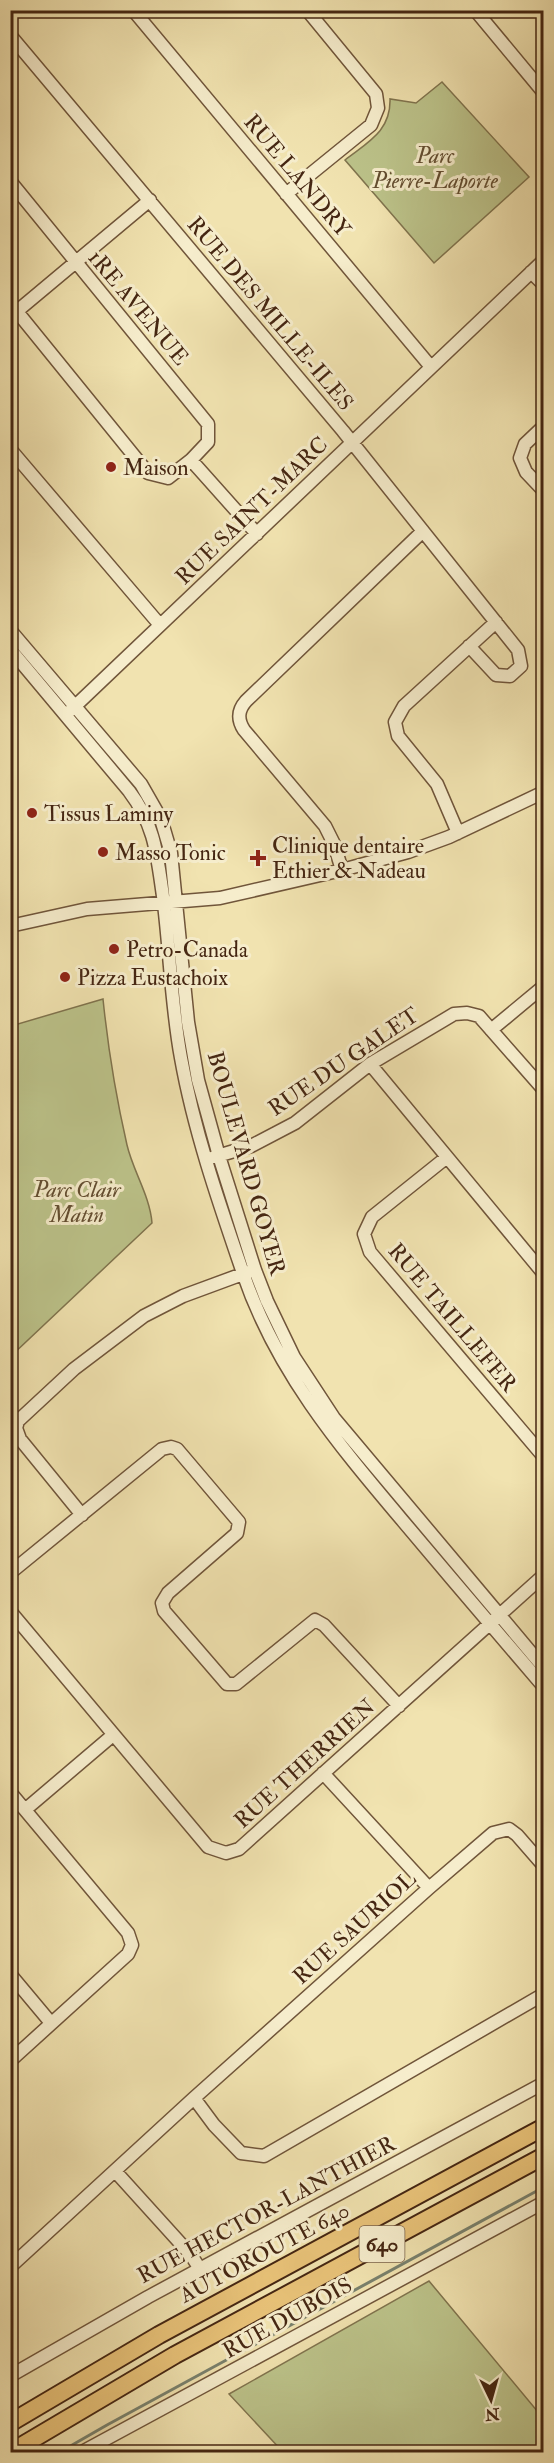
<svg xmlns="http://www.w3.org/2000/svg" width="554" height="2463" viewBox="0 0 554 2463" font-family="'IM FELL Double Pica',serif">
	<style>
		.green { fill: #bcc38a; stroke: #80744e; stroke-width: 1.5 }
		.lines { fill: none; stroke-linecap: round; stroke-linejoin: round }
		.stream { stroke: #79816d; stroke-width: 3 }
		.minor-casing { stroke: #70553a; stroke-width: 15 }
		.highway-casing { stroke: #452612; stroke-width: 20 }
		.minor { stroke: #f6edcc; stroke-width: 12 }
		.highway { stroke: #e8c278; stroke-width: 16 }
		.poi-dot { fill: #8f2418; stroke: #f6edcc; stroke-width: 2 }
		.labels { text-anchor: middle; stroke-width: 6; stroke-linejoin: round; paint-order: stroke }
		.shield { fill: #f6edcc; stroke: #7a624a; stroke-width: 1.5 }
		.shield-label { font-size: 21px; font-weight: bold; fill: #452612 }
		.park-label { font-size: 22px; font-style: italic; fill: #634d30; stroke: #f6edcc }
		.street-label { font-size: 22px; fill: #452612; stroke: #f6edcc }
		.poi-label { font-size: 22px; fill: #452612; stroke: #f6edcc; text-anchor: start }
	</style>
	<rect width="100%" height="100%" fill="#f1e3b0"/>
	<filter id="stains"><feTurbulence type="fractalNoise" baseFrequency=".00333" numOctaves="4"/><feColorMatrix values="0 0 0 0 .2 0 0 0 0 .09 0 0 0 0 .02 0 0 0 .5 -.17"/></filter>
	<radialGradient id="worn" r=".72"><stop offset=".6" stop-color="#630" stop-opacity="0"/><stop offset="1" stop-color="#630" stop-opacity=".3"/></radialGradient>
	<!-- green -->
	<path class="green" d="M442,82L529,177L434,263L345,160C368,142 391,131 390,99L416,103Z
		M103,999C108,1048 116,1097 127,1145C133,1171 150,1196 152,1223L11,1356V1026Z
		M429,2281L543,2418V2452H283L229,2394Z"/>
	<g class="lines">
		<!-- stream -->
		<path class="stream" d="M60,2452L107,2425L544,2187"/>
		<defs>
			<path id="minor" d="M133,10L431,367
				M475,10L544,93
				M10,35L343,431L518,650L521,666L510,676L496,675L469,646
				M10,181L208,424V442L191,460L168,478L148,473L10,303
				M286,194L371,125L378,108L376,94L307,10
				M531,272L544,285
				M10,317L150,200
				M544,426L525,444L520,458L526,472L544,491
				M10,449L160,625
				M191,460L257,534
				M10,630L141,784L161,819L171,853L188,1022L198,1080L219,1156L255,1270L267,1301L294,1357L334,1418L544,1668
				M10,649L129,791C155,825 157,855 163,896C170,950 171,1004 181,1058C194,1131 219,1203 243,1273C276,1370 337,1443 402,1520C449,1576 496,1631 544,1687
				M71,710L544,260
				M458,833L437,784L398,736L395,722L404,706L496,622
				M342,870L334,844L325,826L244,730C237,719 238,710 246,701L423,531
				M10,926L87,909L220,898L342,870L408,852L449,837L544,792
				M491,1030L544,986
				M370,1064L544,1274
				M214,1157L251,1146L295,1123L370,1064L454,1014L467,1013L479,1016L544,1090
				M447,1157L372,1217L364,1234L370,1252L544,1457
				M82,1515L20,1439L16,1428L18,1421L74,1369L144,1316L183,1296L248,1272
				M10,1573L162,1449L171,1447L177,1449L239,1522L237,1533L168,1593L162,1603L164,1611L227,1684H236L315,1620L324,1625L399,1706
				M10,1611L208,1847L226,1853L239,1849L544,1575
				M323,1773L429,1888
				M10,1792L128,1933L132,1945L128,1954L10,2061
				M26,1809L113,1735
				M10,1974L51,2023
				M194,2098L214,2125L241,2153L264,2156L544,1994
				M115,2171L191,2255L200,2269
				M10,2267L194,2098L429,1888L493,1833L509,1829L517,1835L544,1866
				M10,2376L148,2297L544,2083
				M82,2452L544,2202"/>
			<path id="highway" d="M10,2423L159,2335L544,2127
				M11,2452L175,2355L544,2156"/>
		</defs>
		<!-- minor casing -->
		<use href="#minor" class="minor-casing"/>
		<!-- highway casing -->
		<use href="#highway" class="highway-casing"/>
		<!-- minor -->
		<use href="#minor" class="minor"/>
		<!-- highway -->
		<use href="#highway" class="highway"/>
	</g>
	<!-- markers -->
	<g class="poi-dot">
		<circle cx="111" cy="467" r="6"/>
		<circle cx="32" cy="813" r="6"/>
		<circle cx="103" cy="852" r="6"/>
		<path d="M255 849h6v6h6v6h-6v6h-6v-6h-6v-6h6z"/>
		<circle cx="114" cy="949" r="6"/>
		<circle cx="65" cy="977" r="6"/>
	</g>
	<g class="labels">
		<!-- shield labels -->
		<rect class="shield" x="359.5" y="2226" width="45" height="36" rx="4.5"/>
		<g class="shield-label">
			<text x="382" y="2251">640</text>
		</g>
		<!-- park labels -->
		<g class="park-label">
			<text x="435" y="163">Parc<tspan x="435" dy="25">Pierre-Laporte</tspan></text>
			<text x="77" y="1197">Parc Clair<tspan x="77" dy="25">Matin</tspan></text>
		</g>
		<!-- street labels -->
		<g class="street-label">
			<text transform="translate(298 175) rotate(50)" y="8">RUE LANDRY</text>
			<text transform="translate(139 307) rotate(50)" y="8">1RE AVENUE</text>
			<text transform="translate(271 313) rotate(50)" y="8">RUE DES MILLE-ILES</text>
			<text transform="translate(251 510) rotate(-44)" y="8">RUE SAINT-MARC</text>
			<text transform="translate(343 1061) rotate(-34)" y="8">RUE DU GALET</text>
			<text transform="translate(247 1163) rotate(74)" y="8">BOULEVARD GOYER</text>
			<text transform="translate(453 1317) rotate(50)" y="8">RUE TAILLEFER</text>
			<text transform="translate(304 1763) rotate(-42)" y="8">RUE THERRIEN</text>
			<text transform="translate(354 1927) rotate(-42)" y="8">RUE SAURIOL</text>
			<text transform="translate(266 2209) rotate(-28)" y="8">RUE HECTOR-LANTHIER</text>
			<text transform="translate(264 2252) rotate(-28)" y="8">AUTOROUTE 640</text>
			<text transform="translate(287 2317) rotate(-29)" y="8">RUE DUBOIS</text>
		</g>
		<!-- poi labels -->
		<g class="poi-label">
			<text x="123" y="475">Maison</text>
			<text x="44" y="821">Tissus Laminy</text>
			<text x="272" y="853">Clinique dentaire<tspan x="272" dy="25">Ethier &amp; Nadeau</tspan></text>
			<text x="115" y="860">Masso Tonic</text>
			<text x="126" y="957">Petro-Canada</text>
			<text x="77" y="985">Pizza Eustachoix</text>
		</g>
	</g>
	<!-- margin -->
	<rect width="554" height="2463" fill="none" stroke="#f1e3b0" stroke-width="36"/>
	<rect x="12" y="12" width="530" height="2439" fill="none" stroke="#452612" stroke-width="3"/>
	<rect x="18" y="18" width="518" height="2427" fill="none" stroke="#452612" stroke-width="1.5"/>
	<!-- north arrow -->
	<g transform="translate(491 2400) rotate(175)" stroke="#f6edcc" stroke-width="4.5" paint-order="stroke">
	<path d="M0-4.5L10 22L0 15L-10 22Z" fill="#452612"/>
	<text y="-9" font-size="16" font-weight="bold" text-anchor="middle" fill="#452612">N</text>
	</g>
	<rect width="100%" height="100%" filter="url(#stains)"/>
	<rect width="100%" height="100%" fill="url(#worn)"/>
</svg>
